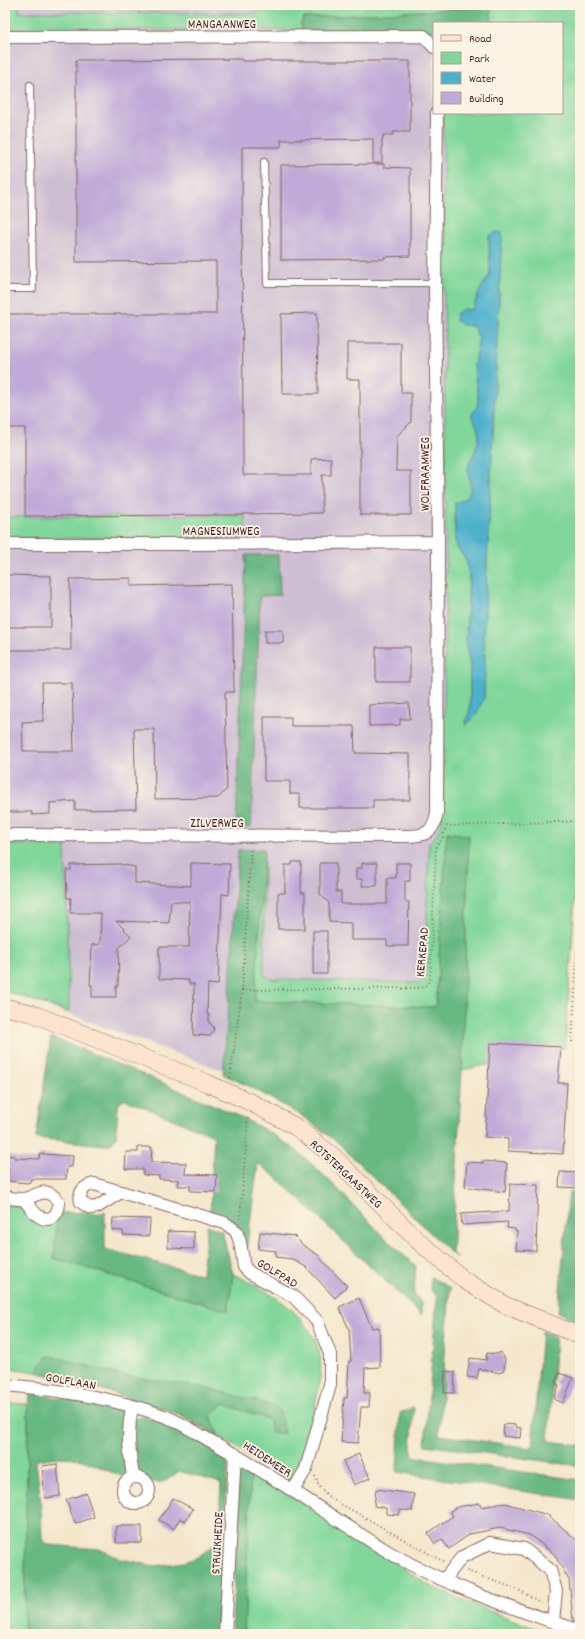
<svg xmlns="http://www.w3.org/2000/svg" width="585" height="1639" viewBox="0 0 585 1639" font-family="Dekko,sans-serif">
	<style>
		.industrial { fill: #cdbed3 }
		.green { fill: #81d79b; stroke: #667b63; fill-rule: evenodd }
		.forest { fill: #68b883; stroke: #596c57 }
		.water { fill: #4db1cc; stroke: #4c687c }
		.building { fill: #c0abd8; fill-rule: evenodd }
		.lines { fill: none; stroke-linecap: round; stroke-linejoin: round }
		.lane-casing { stroke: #866563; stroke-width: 8 }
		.street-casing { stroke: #866563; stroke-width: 14 }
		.secondary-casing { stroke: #866563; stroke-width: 18 }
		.path { stroke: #866563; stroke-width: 2; stroke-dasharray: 1 3; stroke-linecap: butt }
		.lane { stroke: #fff; stroke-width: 6 }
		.street { stroke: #fff; stroke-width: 12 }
		.secondary { stroke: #fde4d1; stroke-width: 17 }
		.labels { text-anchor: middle; stroke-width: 3.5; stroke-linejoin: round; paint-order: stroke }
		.street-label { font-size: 13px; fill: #4a1f2b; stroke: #fcf5e5 }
	</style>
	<rect width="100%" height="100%" fill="#fcf5e5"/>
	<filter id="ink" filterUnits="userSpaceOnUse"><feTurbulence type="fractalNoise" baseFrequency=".025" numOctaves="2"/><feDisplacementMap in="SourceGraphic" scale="8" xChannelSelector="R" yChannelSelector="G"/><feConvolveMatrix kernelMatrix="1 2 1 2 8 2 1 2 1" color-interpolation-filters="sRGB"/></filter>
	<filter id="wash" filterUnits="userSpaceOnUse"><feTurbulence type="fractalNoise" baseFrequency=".012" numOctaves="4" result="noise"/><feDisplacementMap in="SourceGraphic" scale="16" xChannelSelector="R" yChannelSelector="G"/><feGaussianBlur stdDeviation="0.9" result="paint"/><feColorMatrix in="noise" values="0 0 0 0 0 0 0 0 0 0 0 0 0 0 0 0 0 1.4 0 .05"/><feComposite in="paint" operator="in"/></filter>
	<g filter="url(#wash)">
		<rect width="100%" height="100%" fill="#f4e7cc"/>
		<!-- industrial -->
		<path class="industrial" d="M5,5H454V23H434V113H453L446,814L432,850L427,979L225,1071L5,991Z"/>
		<!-- green -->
		<path class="green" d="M5,5H19V12L257,13L258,5H580V823L565,1048L462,1070L469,836L447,832L436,1004L434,1007L255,1001L264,849V975L272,979L419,983L425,977L429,843C442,833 441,820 443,805L446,562L443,113H562V23H491V7L303,18L301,24L302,30H5ZM497,232L502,233L485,608L484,640L485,668L484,698L466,725L470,709V664L466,646L469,574L466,560L458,549L455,540V503C482,495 465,481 469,464C470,461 472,459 473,456C480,441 481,431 472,417L473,412L477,408L478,398L474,365L479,338L473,326L463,325V309L472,310L481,288L490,275L489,236Z
			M245,515V538H5V517Z
			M65,844L69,1012L5,991V845Z
			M5,1205L19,1206C30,1222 39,1227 57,1218L54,1258L228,1311L233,1274C266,1290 305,1310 318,1348C324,1366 319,1387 315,1405C309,1435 302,1455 289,1482L230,1443L179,1414L111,1392L36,1372L16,1369H5Z
			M5,1403L28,1404L24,1634H5Z
			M251,1470L430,1586L464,1601L550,1634H246L244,1632Z"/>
		<!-- forest -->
		<path class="forest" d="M491,7V23H434V31L302,30L301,24L303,18Z
			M246,555H279L280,595L260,596L251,827H236Z
			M447,832L469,836L462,1070L452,1254L457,1258L451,1253L336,1141L299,1114L256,1090L223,1074L230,988L238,850L264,849L255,1001L434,1007L436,1004Z
			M51,1037C96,1055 141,1073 185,1093C224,1109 265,1126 298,1152C340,1187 374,1231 416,1266L414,1293L421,1302V1316L418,1312L277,1178L258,1163L245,1260L236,1222L210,1213L214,1136L126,1100L121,1101L118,1106L116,1138L112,1143L107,1145L94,1144L36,1138Z
			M569,1192H580V1263L578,1303L580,1304V1322L558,1312Z
			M87,1212L95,1214L105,1212V1249L202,1275L207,1225L222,1231L233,1274L228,1311L54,1258L57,1218L61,1213Z
			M431,1277L450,1288L439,1435L532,1448L542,1331L556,1337L548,1441L580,1445V1466L425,1445L437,1297L430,1290Z
			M51,1356L121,1375L202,1387L272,1405L280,1412L284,1434L271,1432L268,1419L224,1404L211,1415L218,1435L179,1414L111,1392L36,1372L46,1357Z
			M30,1393L116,1408L121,1411L124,1417L127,1471L122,1476C115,1475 109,1470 102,1468C76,1456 66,1455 38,1460L36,1462L41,1503L42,1540L49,1545L99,1549L121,1559L154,1566L184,1562L198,1557L218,1542L221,1483L179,1471C161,1487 152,1486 136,1469L134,1420L141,1415L187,1434L224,1453L227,1458L228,1465L217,1634H24L28,1417Z
			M414,1407L411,1449L413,1455L416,1457L580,1480V1500L397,1472L400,1413Z
			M239,1462L251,1470L244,1634H232Z"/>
		<!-- water -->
		<path class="water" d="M497,232L502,233L485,608L484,640L485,668L484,698L476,715L465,726L470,709V664L466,646L469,574L466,560L458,549L455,540V503C481,496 465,481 469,464C470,461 472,459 473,456C480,441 481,431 472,417L473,412L477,408L478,398L474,365L479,338L473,326L463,325L456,321V314L463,309L472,310L481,288L490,275L489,236Z"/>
		<g id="blocks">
			<!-- building -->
			<path class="building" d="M242,59V61H410V132H393V135H383V139H382V163H373V139L281,140V147H242L243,475H311V459L331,458V475H322V513L243,514V515L25,516V428H5V314H216V261L76,262V60Z
				M384,164V167L410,168V256L384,257V259L281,260V165Z
				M317,313L318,394H282L281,314Z
				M347,343H401V393H411V422L397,436L396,471H411V515H360V379H347Z
				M5,575L51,576V627H5Z
				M131,578V586L232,584L234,692H225L227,789L218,798L155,799L154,729H134L136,809L75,810V801L50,803V814L32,815V812H5V650H71L70,579ZM42,683H72L74,751H23L22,722L43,721Z
				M265,630H283V643H265Z
				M376,647H410V682H376Z
				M409,703L410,719H400V725L369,726V705Z
				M264,717H291V726H354L355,753L410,754V800H373V808H300V794H290V781H264Z
				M292,862H301V893H305V929H278V893H285V865H292Z
				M191,863L230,864L229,895L222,894L218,985L208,984L207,1014H209V1023L214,1027L213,1032L210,1036L193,1035L194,984H189V980L159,979V947H189L190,902L171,901L169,923L116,921L131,936L119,948L118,986H116V997H92V985H90L92,945L100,944L101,913H70L71,898H67L66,870H71V865L119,864L135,867V883L191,886Z
				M320,863H336V892H341V904H387V878H396V863H410V881H405V902H409L408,946H387V940H351V923L329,922V903L320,894Z
				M362,863H377V886H362V879H356V868H362Z
				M313,931H327V974H313Z
				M490,1043L561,1047L558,1083H567L563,1154L508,1151V1139L485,1137Z
				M138,1147H152L151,1162L186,1163L185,1174L217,1175L216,1192L190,1191V1186H177L178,1180L159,1179V1176L143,1175V1169H125L126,1152H138Z
				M40,1154L73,1156L72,1167H67L66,1179H31L30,1182L27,1183L8,1181L9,1168H5V1155L15,1156V1158L39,1159Z
				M483,1161L507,1163L505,1192L465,1187L467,1162L483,1163Z
				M560,1172L580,1173V1188L559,1187Z
				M510,1184L538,1185L536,1251L516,1250L517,1231H515V1229L507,1228L508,1222L462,1225L461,1214L509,1211Z
				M113,1218L150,1219L149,1236L123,1235V1231L112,1230Z
				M168,1231L194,1232V1249L168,1248Z
				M260,1232L294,1236L303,1245L321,1257L320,1258L347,1286L335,1298L306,1267L292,1259L275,1257L276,1251L258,1249Z
				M359,1298L372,1328L379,1327L380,1367L365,1368L364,1393H370L369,1407H361L358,1443L341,1442L344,1398H347L349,1361H351L349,1329L339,1307Z
				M501,1352L505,1359L504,1370L500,1373L479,1369L477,1378L467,1377L470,1358L486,1360L487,1353L497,1354Z
				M445,1371L455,1372L454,1393H444Z
				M559,1373L573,1378L563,1403L554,1399L559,1385L555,1383Z
				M504,1424L516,1425V1427L521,1428L520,1438L503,1436Z
				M359,1454L370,1478L354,1485L343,1461Z
				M57,1464L60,1496L45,1498L42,1466Z
				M376,1489L414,1494L412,1511L400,1510L399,1515L386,1514V1508L374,1506Z
				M86,1493L94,1517L75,1524L66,1500Z
				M173,1498L193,1509L185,1521L180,1518L174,1529L159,1520Z
				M480,1503L481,1507L505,1503L548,1515L580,1543V1621H573L569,1580L554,1554L530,1535L500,1528L470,1534L449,1549L442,1539L435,1544L428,1533L453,1516L450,1511L457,1507Z
				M116,1526H142V1543H116Z"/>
		</g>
	</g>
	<g filter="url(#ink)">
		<use href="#blocks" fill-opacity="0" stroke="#866563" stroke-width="1"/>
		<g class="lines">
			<defs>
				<path id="lane" d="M264,162L267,283H435
					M5,289H33L30,85"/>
				<path id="street" d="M5,37L424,36L434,47
					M5,544H193L438,542
					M5,835L408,836C426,836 434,832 437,812L438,542L435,283L437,113
					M121,1192L97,1207L90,1208L81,1202C78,1191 85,1186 94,1184L225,1223L236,1231L240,1242L244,1267L250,1273L293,1296L317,1321L330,1354V1385L306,1469L293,1491
					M5,1197C11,1198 19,1200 24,1199C40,1195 45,1185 59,1202C59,1207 58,1212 54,1216C41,1226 30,1207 24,1199
					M5,1385C56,1389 119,1399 167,1417C181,1423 195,1432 209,1440C272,1474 330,1517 392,1554C451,1588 516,1609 580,1631
					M132,1407C127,1431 129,1452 133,1476
					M123 1490a13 13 0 1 1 26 0a13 13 0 1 1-26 0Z
					M444,1580L462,1557L490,1543L524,1549L550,1570L556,1591L553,1622
					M225,1634L235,1454"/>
				<path id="secondary" d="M5,1007L31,1013L207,1083L252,1103L296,1127L333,1156L417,1240L464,1280L505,1305L580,1336"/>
			</defs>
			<!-- lane casing -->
			<use href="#lane" class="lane-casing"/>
			<!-- street casing -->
			<use href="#street" class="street-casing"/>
			<!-- secondary casing -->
			<use href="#secondary" class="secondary-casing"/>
			<!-- path -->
			<path class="path" d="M242,990L420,988L424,987L430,980L436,846L441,841L447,826L580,821
				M572,1042L580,906
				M230,1078L242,990L251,847
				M240,1219L248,1118
				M315,1476L319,1486L330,1498L444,1562
				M467,1571L519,1590L543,1604"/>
			<!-- lane -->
			<use href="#lane" class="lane"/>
			<!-- street -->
			<use href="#street" class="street"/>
			<!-- secondary -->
			<use href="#secondary" class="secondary"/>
		</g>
	</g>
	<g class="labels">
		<!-- street labels -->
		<g class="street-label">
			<text x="222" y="28">MANGAANWEG</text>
			<text transform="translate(424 474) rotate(-90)" y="5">WOLFRAAMWEG</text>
			<text x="221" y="535">MAGNESIUMWEG</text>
			<text x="217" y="827">ZILVERWEG</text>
			<text transform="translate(421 952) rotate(-85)" y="5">KERKEPAD</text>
			<text transform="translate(347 1173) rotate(43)" y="5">ROTSTERGAASTWEG</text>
			<text transform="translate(278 1272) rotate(31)" y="5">GOLFPAD</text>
			<text transform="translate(71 1380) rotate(10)" y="5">GOLFLAAN</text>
			<text transform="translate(268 1458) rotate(33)" y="5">HEIDEMEER</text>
			<text transform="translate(216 1543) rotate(-87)" y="5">STRUIKHEIDE</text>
		</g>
	</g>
	<!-- margin -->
	<rect width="585" height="1639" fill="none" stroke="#fcf5e5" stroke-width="20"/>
	<!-- legend -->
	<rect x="433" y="22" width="130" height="92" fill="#fcf5e5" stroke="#b59f9b"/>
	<rect x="441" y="35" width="20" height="6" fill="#fde4d1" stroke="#b59f9b"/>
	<text x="469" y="42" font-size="12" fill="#4a1f2b">Road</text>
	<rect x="441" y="52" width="20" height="12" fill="#81d79b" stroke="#b59f9b"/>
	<text x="469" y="62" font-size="12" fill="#4a1f2b">Park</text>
	<rect x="441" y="72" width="20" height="12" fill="#4db1cc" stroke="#b59f9b"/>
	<text x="469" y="82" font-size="12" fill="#4a1f2b">Water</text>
	<rect x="441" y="92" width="20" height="12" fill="#c0abd8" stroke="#b59f9b"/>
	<text x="469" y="102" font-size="12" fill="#4a1f2b">Building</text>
</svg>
